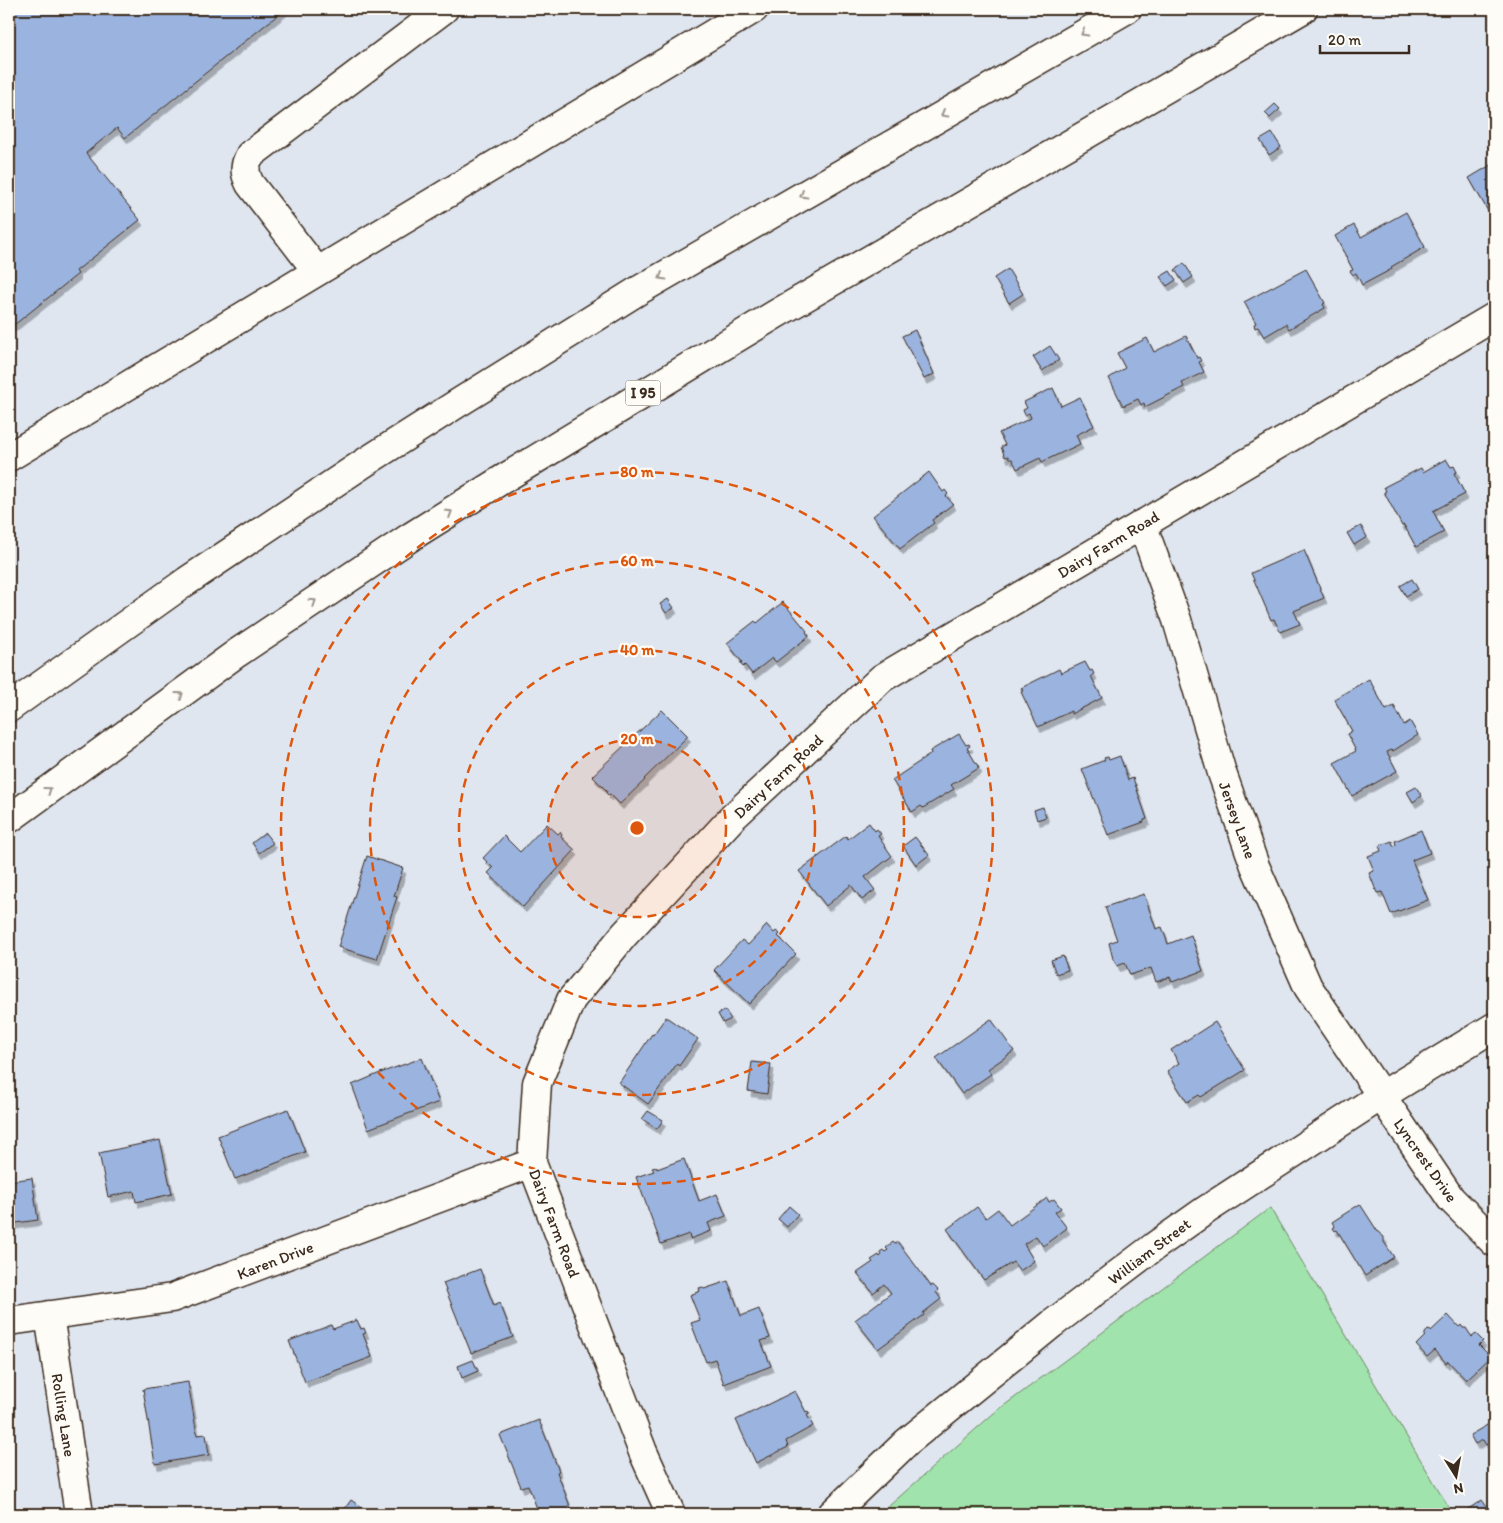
<svg xmlns="http://www.w3.org/2000/svg" width="1503" height="1523" viewBox="0 0 1503 1523" font-family="Itim,sans-serif">
	<style>
		.green { fill: #a1e3ac; stroke: #6e8665 }
		.building { fill: #9ab3df; stroke: #3b2a1e; filter: url(#shadow) }
		.lines { fill: none; stroke-linecap: round; stroke-linejoin: round }
		.minor-casing { stroke: #3b2a1e; stroke-width: 31 }
		.highway-casing { stroke: #3b2a1e; stroke-width: 31 }
		.minor { stroke: #fdfcf7; stroke-width: 28 }
		.highway { stroke: #fdfcf7; stroke-width: 28 }
		.oneway { stroke: #9c938a }
		.ring { fill: none; stroke: #df570d; stroke-width: 2.5; stroke-dasharray: 9 6 }
		.labels { text-anchor: middle; stroke-width: 4.5; stroke-linejoin: round; paint-order: stroke }
		.shield { fill: #fdfcf7; stroke: #75695f; stroke-width: 1 }
		.shield-label { font-size: 15px; font-weight: bold; fill: #3b2a1e }
		.street-label { font-size: 16px; fill: #3b2a1e; stroke: #fdfcf7 }
		.centre { fill: #df570d; stroke: #fdfcf7; stroke-width: 2.5 }
		.ring-label { font-size: 15px; text-anchor: middle; font-weight: bold; fill: #df570d; stroke: #fdfcf7; stroke-width: 4.5; stroke-linejoin: round; paint-order: stroke }
	</style>
	<defs>
		<filter id="shadow"><feDropShadow dx="3" dy="5.5" stdDeviation="0" flood-color="#0004"/></filter>
	</defs>
	<rect width="100%" height="100%" fill="#dfe6f0"/>
	<filter id="ink" filterUnits="userSpaceOnUse"><feTurbulence type="fractalNoise" baseFrequency=".02" numOctaves="2"/><feDisplacementMap in="SourceGraphic" scale="10" xChannelSelector="R" yChannelSelector="G"/><feConvolveMatrix kernelMatrix="1 2 1 2 8 2 1 2 1" color-interpolation-filters="sRGB"/></filter>
	<g filter="url(#ink)">
		<!-- green -->
		<path class="green" d="M1270,1208L1453,1514H880L994,1413Z"/>
		<!-- building -->
		<path class="building" d="M9,9L284,10L125,138L117,128L86,153L140,220L76,271L78,274L9,329Z
			M1275,104L1280,109L1270,118L1265,113Z
			M1272,133L1281,147L1269,155L1260,140Z
			M1494,163V214H1493L1490,209L1488,211L1469,178Z
			M1406,212L1425,247L1391,267L1392,269L1362,285L1356,273L1353,275L1350,271L1353,270L1335,236L1354,225L1361,237Z
			M1184,263L1193,277L1184,283L1175,270Z
			M1008,269L1023,294L1009,303L994,278Z
			M1306,269L1325,303L1323,304L1325,308L1289,329L1286,324L1264,337L1258,327L1255,328L1254,324L1256,323L1244,302Z
			M1170,271L1176,280L1167,286L1160,277Z
			M915,330L934,374L924,379L902,336Z
			M1186,336L1197,358L1199,357L1201,361L1199,362L1204,372L1182,383L1184,387L1145,407L1144,403L1141,405L1138,399L1123,406L1109,378L1125,368L1117,353L1147,338L1154,352Z
			M1050,346L1059,360L1042,371L1033,357Z
			M1053,388L1061,406L1080,397L1094,426L1076,435L1080,444L1042,462L1040,458L1017,469L1012,459H1009L1008,456L1005,457L1001,447L1005,445L999,433L1031,418L1029,413L1025,415L1023,410L1027,408L1024,402Z
			M1446,459L1451,467L1454,466L1457,472L1454,473L1465,494L1433,511L1444,532L1416,547L1404,525L1402,526L1384,492L1386,491L1384,487L1421,468L1423,472Z
			M929,472L943,492L945,490L948,494L946,496L953,504L932,520L934,523L900,549L873,516Z
			M1361,526L1367,537L1354,545L1347,533Z
			M1304,550L1324,598L1294,611L1300,624L1280,632L1274,619L1271,620L1251,573Z
			M1412,579L1418,589L1406,596L1400,586Z
			M668,599L674,608L666,613L660,604Z
			M783,602L807,631L806,632L809,636L776,662L772,658L752,674L745,665L743,667L740,663L742,662L727,643L755,621L757,623Z
			M1085,662L1090,671L1092,670L1094,674L1091,676L1102,698L1071,714V711L1038,727L1021,692L1023,691L1021,688L1059,669L1061,673Z
			M1369,679L1386,710L1394,706L1404,725L1410,721L1418,735L1393,751L1392,750L1387,752L1397,771L1352,796L1334,763L1356,751L1347,734L1352,731L1334,699Z
			M662,710L688,736L644,779L645,780L620,804L610,794L608,795L606,793L607,791L592,776Z
			M959,734L966,745L969,744L970,746L967,748L979,768L951,785L954,789L923,808L921,806L912,812L892,780L931,754L930,751Z
			M1120,756L1128,780L1133,778L1147,819L1144,820V822L1108,835L1082,769L1105,760L1104,758L1108,757L1109,760Z
			M1416,787L1422,796L1413,802L1407,792Z
			M1043,807L1046,817L1037,820L1034,810Z
			M869,823L875,831L877,829L881,834L878,836L892,856L865,877L875,890L862,900L851,885L826,906L799,871L846,836L848,839Z
			M547,824L558,834L560,832L562,835L561,837L575,850L523,907L488,873L493,868L483,858L504,836L520,852Z
			M1421,830L1430,853L1412,860L1428,900L1391,914L1382,892L1377,893L1369,873L1374,871L1368,856L1381,851L1379,846L1392,841L1393,846L1396,845L1395,841Z
			M265,833L273,843L259,853L252,843Z
			M915,837L929,855L916,865L903,846Z
			M367,856L403,868L394,896L397,897L377,959L338,947Z
			M1144,894L1156,929L1162,927L1168,944L1191,935L1203,971L1172,982L1170,977L1156,982L1151,968L1130,975L1125,963L1117,966L1115,961L1113,959L1109,943L1117,940L1105,907Z
			M767,925L774,933L776,931L780,934L778,936L796,954L749,1004L714,970L742,940L748,945Z
			M1063,956L1068,970L1056,974L1051,960Z
			M725,1010L731,1019L723,1023L718,1014Z
			M666,1017L698,1039L679,1066L677,1064L648,1104L619,1083L652,1034L653,1035Z
			M991,1019L1014,1051L988,1069L991,1074L962,1094L936,1058Z
			M1215,1022L1245,1070L1201,1097L1199,1095L1187,1102L1167,1071L1179,1063L1171,1050Z
			M422,1058L439,1102L368,1129L352,1085L380,1073Z
			M752,1062L771,1064L767,1094L748,1091Z
			M288,1109L305,1152L235,1179L218,1136Z
			M648,1111L663,1120L657,1129L642,1119Z
			M160,1140L172,1194L136,1202L134,1191L108,1197L99,1153Z
			M684,1159L699,1201L717,1194L726,1216L708,1223L711,1231L690,1239L689,1234L661,1244L636,1177L654,1171L652,1168L657,1167V1169Z
			M32,1178L38,1220L9,1224V1181Z
			M1047,1198L1049,1202L1054,1199L1061,1208L1055,1212L1067,1228L1043,1246L1036,1236L1024,1244L1034,1261L1020,1271L1013,1262L984,1280L947,1229L977,1207L986,1218L998,1209L1010,1225Z
			M1360,1204L1378,1232L1384,1237V1242L1394,1257L1365,1276L1337,1230L1335,1231L1333,1228L1335,1227L1332,1222Z
			M789,1206L798,1214L787,1227L778,1219Z
			M893,1242L895,1244L898,1242L931,1286L933,1285L938,1290L936,1292L941,1299L923,1313L924,1315L878,1349L855,1320L891,1293L884,1284L873,1293L857,1273L873,1262L871,1260L879,1255L880,1257L882,1255L880,1252L883,1250L885,1252L888,1250L886,1248Z
			M480,1269L494,1306L500,1303L513,1337L471,1353L443,1283Z
			M728,1281L741,1316L759,1309L770,1338L761,1341L771,1366L724,1384L715,1359L706,1362L691,1323L700,1320L690,1295L700,1291L699,1288L703,1287L704,1289Z
			M1448,1315L1459,1327L1461,1325L1463,1328H1466L1472,1337L1476,1334L1483,1341L1479,1345L1491,1357L1466,1380L1448,1361L1446,1363L1435,1350L1427,1357L1416,1345L1425,1336V1333L1428,1330L1431,1331Z
			M357,1320L361,1329L364,1328L366,1333L363,1334L372,1357L305,1382L289,1341L331,1325L333,1329Z
			M473,1360L478,1371L462,1378L458,1366Z
			M188,1382L197,1435L206,1434L209,1455L155,1464L143,1389Z
			M795,1391L806,1412L808,1411L810,1414L807,1415L813,1426L786,1441L788,1447L756,1463L736,1420Z
			M539,1420L559,1471L557,1472L573,1514H539L528,1485L521,1487L500,1435Z
			M1494,1421V1440L1486,1445L1483,1440L1475,1444L1470,1435Z
			M351,1500L371,1514H341Z
			M1482,1500L1487,1507L1494,1502V1514H1467L1465,1511Z"/>
		<g class="lines">
			<defs>
				<path id="minor" d="M317,271L250,184C244,172 244,166 250,155L444,9
					M9,457L754,9
					M1142,524L1177,620L1222,773L1255,866L1308,987L1451,1199L1494,1242
					M49,1315L79,1514
					M9,1321L172,1298L532,1163
					M671,1514L643,1452L532,1163L537,1083L571,1000L624,935L733,817L882,678L1494,317
					M832,1514L907,1442L1052,1324L1155,1246L1206,1210L1381,1096L1494,1027"/>
				<path id="highway" d="M9,708L187,581L364,463L455,405L636,292L1127,9
					M9,819L237,653L412,536L503,479L776,314L1303,9"/>
			</defs>
			<!-- minor casing -->
			<use href="#minor" class="minor-casing"/>
			<!-- highway casing -->
			<use href="#highway" class="highway-casing"/>
			<!-- minor -->
			<use href="#minor" class="minor"/>
			<!-- highway -->
			<use href="#highway" class="highway"/>
		</g>
		<!-- one-way arrows -->
		<defs><path id="oneway-chevron" d="M-2-3.5L2.5 0L-2 3.5" fill="none" stroke-width="1.6" stroke-linecap="round" stroke-linejoin="round" transform="scale(1.25)"/></defs>
		<g class="oneway">
			<use href="#oneway-chevron" transform="translate(1084 33) rotate(150)"/>
			<use href="#oneway-chevron" transform="translate(944 114) rotate(150)"/>
			<use href="#oneway-chevron" transform="translate(803 195) rotate(150)"/>
			<use href="#oneway-chevron" transform="translate(662 277) rotate(150)"/>
			<use href="#oneway-chevron" transform="translate(449 513) rotate(-32)"/>
			<use href="#oneway-chevron" transform="translate(313 602) rotate(-34)"/>
			<use href="#oneway-chevron" transform="translate(180 695) rotate(-36)"/>
			<use href="#oneway-chevron" transform="translate(48 790) rotate(-36)"/>
		</g>
	</g>
	<!-- distance rings -->
	<circle cx="637" cy="828" r="89" fill="#df570d" fill-opacity=".12"/>
	<g class="ring">
		<circle cx="637" cy="828" r="89"/>
		<circle cx="637" cy="828" r="178"/>
		<circle cx="637" cy="828" r="267"/>
		<circle cx="637" cy="828" r="356"/>
	</g>
	<g class="labels">
		<!-- shield labels -->
		<rect class="shield" x="625.5" y="380.5" width="35" height="25" rx="4"/>
		<g class="shield-label">
			<text x="643" y="398">I 95</text>
		</g>
		<!-- street labels -->
		<g class="street-label">
			<text transform="translate(1108 544) rotate(-31)" y="6">Dairy Farm Road</text>
			<text transform="translate(778 776) rotate(-43)" y="6">Dairy Farm Road</text>
			<text transform="translate(1238 820) rotate(70)" y="6">Jersey Lane</text>
			<text transform="translate(1426 1160) rotate(55)" y="6">Lyncrest Drive</text>
			<text transform="translate(555 1223) rotate(69)" y="6">Dairy Farm Road</text>
			<text transform="translate(1149 1251) rotate(-37)" y="6">William Street</text>
			<text transform="translate(275 1260) rotate(-21)" y="6">Karen Drive</text>
			<text transform="translate(64 1415) rotate(81)" y="6">Rolling Lane</text>
		</g>
	</g>
	<circle cx="637" cy="828" r="8" class="centre"/>
	<g class="ring-label">
		<text x="637" y="477">80 m</text>
		<text x="637" y="566">60 m</text>
		<text x="637" y="655">40 m</text>
		<text x="637" y="744">20 m</text>
	</g>
	<!-- margin -->
	<rect width="1503" height="1523" fill="none" stroke="#fdfcf7" stroke-width="30"/>
	<rect x="15" y="15" width="1473" height="1493" fill="none" stroke="#3b2a1e" stroke-width="2" filter="url(#ink)"/>
	<!-- north arrow -->
	<g transform="translate(1456 1476) rotate(169)" stroke="#fdfcf7" stroke-width="4" paint-order="stroke">
	<path d="M0-4L9 19L0 12L-9 19Z" fill="#3b2a1e"/>
	<text y="-8" font-size="14" font-weight="bold" text-anchor="middle" fill="#3b2a1e">N</text>
	</g>
	<!-- scale -->
	<path d="M1320 45v8h89v-8" fill="none" stroke="#3b2a1e" stroke-width="2.5"/>
	<text x="1328" y="45" font-size="15" fill="#3b2a1e" stroke="#fdfcf7" stroke-width="4" paint-order="stroke">20 m</text>
</svg>
